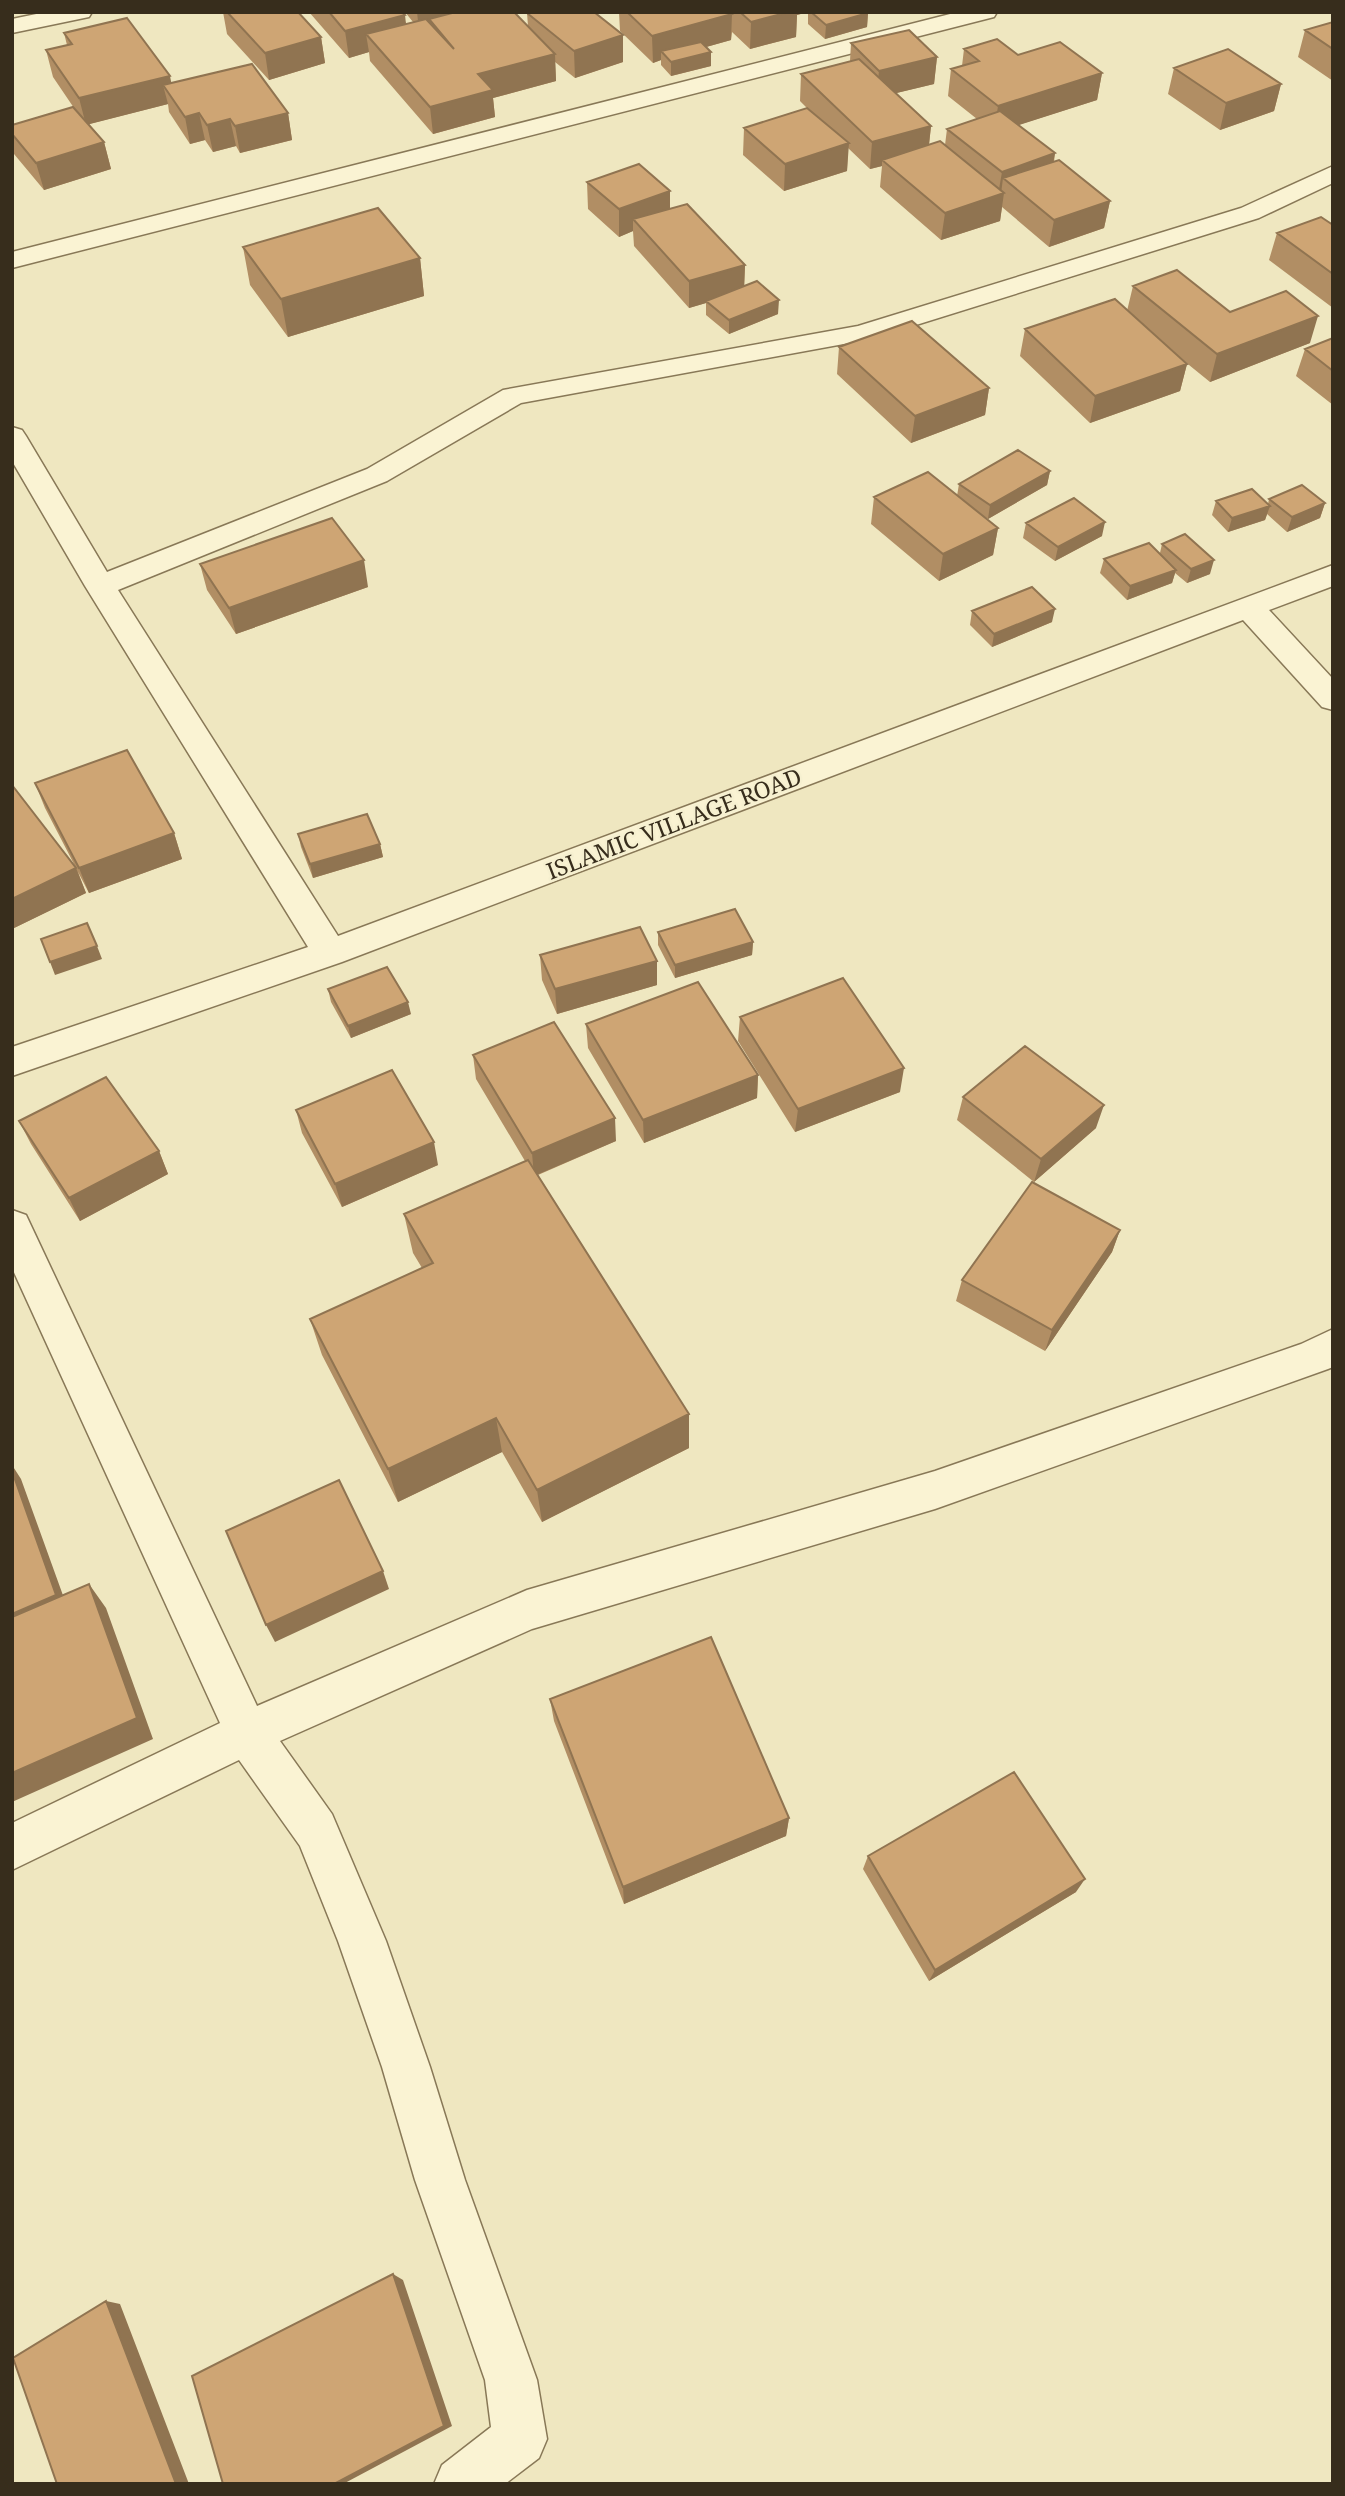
<svg xmlns="http://www.w3.org/2000/svg" width="1345" height="2496" viewBox="0 0 1345 2496" font-family="'Noto Serif',serif">
	<style>
		.lines { fill: none; stroke-linecap: round; stroke-linejoin: round }
		.minor-casing { stroke: #887857; stroke-width: 3 }
		.minor { fill: #faf3d3; fill-rule: evenodd }
		.wall { fill: #b18e64 }
		.shaded-wall { fill: #907451 }
		.building { fill: #cea574; stroke: #907451; stroke-width: 2 }
		.labels { text-anchor: middle; stroke-width: 5; stroke-linejoin: round; paint-order: stroke }
		.street-label { font-size: 23px; fill: #372d1c; stroke: #f6f0d0 }
	</style>
	<rect width="100%" height="100%" fill="#efe7c0"/>
	<g class="lines">
		<defs>
			<path id="minor" d="M46,12H92L89,17L12,33V19Z
				M958,12H997L994,17L12,268V252Z
				M1333,166V183L1259,218L871,339L521,403L387,481L118,590L338,936L1333,565V586L1269,610L1333,679V710L1322,707L1243,620L342,962L12,1076V1047L308,947L85,586L12,461V427L22,430L26,436L107,572L367,469L503,390L858,326L1241,208Z
				M12,1210L26,1215L257,1706L527,1590L935,1471L1301,1344L1333,1329V1367L1328,1369L935,1509L532,1629L280,1741L332,1814L386,1941L430,2067L465,2180L537,2380L547,2439L539,2458L505,2484H434L442,2465L491,2427L485,2380L415,2180L382,2067L338,1941L300,1846L239,1760L12,1870V1823L220,1723L12,1268Z"/>
		</defs>
		<!-- minor casing -->
		<use href="#minor" class="minor-casing"/>
		<!-- minor -->
		<use href="#minor" class="minor"/>
	</g>
	<!-- wall -->
	<path class="wall" d="M223,12H298L321,37L325,63L269,80L227,34Z
		M309,12H402L406,24L413,22L405,12H514L528,26L527,13L623,35V62L575,78L555,62L556,81L493,98L495,117L433,134L370,61L369,52L349,58Z
		M619,12H808L797,15L796,37L750,49L732,32L731,40L706,47L711,66L671,76L661,65V60L653,63L620,31Z
		M808,12H867L868,13L867,27L825,39L808,24Z
		M1333,22V81L1298,57L1305,30Z
		M64,33L171,83L288,113L292,140L240,153L236,146L213,152L205,140L190,144L169,112L168,104L89,124L104,142L111,169L44,190L14,154L12,147V125L74,108L53,77L46,50L67,45Z
		M851,43L937,57L934,84L896,93L931,126L929,145H945L947,129L977,119L948,96L951,69L962,66L964,49L1018,55L1102,73L1097,100L1018,125L1055,153L1054,162L1110,201L1104,228L1049,247L1002,207L1000,221L941,240L880,187L882,166L870,169L848,148L847,171L784,191L743,155L744,128L811,112L800,101L801,74L850,61Z
		M1174,68L1281,84L1274,111L1220,130L1168,94Z
		M587,182L670,208L745,265L744,286L778,314L729,334L706,315V303L689,308L634,246L633,231L619,237L588,209Z
		M1333,225V308L1269,260L1277,233Z
		M243,247L420,258L424,296L288,337L250,285Z
		M1133,286L1230,312L1310,343L1210,382L1173,352L1187,364L1180,391L1090,423L1020,356L1025,329L1127,311Z
		M1333,338V405L1296,376L1305,349Z
		M839,347L989,388L985,415L911,443L837,374Z
		M1050,471L1047,485L988,519L980,514L998,528L993,555L939,581L871,524L874,497L957,496L959,484Z
		M1269,499L1325,503L1320,518L1287,532L1267,514L1265,520L1228,532L1212,515L1216,501L1268,504Z
		M1026,523L1102,536L1055,561L1023,538Z
		M1162,544L1210,574L1187,583L1175,573L1172,583L1127,600L1100,573L1104,559L1160,553Z
		M200,564L368,587L236,634L207,590Z
		M972,611L1052,622L992,647L970,625Z
		M35,783L174,833L182,859L89,893L78,872L86,893L12,929V785L75,866L45,808Z
		M298,834L380,844L383,857L313,878L301,847Z
		M658,932L753,942L752,955L675,978L658,945Z
		M540,955L657,985L557,1014L542,980Z
		M328,989L411,1014L351,1038L331,1002Z
		M740,1017L900,1092L795,1132L738,1041Z
		M586,1024L758,1075L757,1098L644,1143L588,1048Z
		M473,1055L616,1141L538,1175L689,1414V1448L542,1522L502,1452L398,1502L322,1355L310,1319L422,1268L413,1253L404,1214L525,1161L476,1079Z
		M963,1097L1096,1128L1034,1182L957,1120Z
		M296,1110L438,1165L342,1207L302,1133Z
		M19,1121L159,1151L168,1174L80,1221L31,1144Z
		M1120,1230L1112,1252L1045,1351L956,1301L962,1280Z
		M550,1699L789,1818L786,1836L624,1904L554,1721Z
		M868,1856L1076,1892L929,1981L863,1869Z"/>
	<!-- shaded-wall -->
	<path class="shaded-wall" d="M417,12H487L429,19L430,28L419,30Z
		M789,12H808L797,15L796,37L750,49L751,22Z
		M868,13L867,27L825,39L826,25Z
		M732,14L731,40L667,58L661,51V60L653,63L652,36Z
		M405,15L408,42L366,34L369,52L349,58L345,31Z
		M623,35V62L575,78L574,51Z
		M321,37L325,63L269,80L265,53Z
		M711,52V66L671,76V62Z
		M555,54L556,81L493,98L495,117L433,134L430,107L478,74Z
		M937,57L934,84L876,98L879,71Z
		M1102,73L1097,100L994,133L998,106Z
		M170,76L175,102L163,85L168,104L86,125L79,98Z
		M1281,84L1274,111L1220,130L1226,103Z
		M199,113L205,140L190,144L185,117Z
		M288,113L292,140L240,153L235,126Z
		M230,119L236,146L213,152L207,125Z
		M931,126L928,153L882,160V166L870,169L872,142Z
		M104,142L111,169L44,190L36,163Z
		M849,143L847,171L784,191L785,164Z
		M1055,153L1050,180L1003,178L1001,194L1004,193L1000,221L941,240L945,213L998,195L1002,172Z
		M670,191V218L633,219V231L619,237V209Z
		M1110,201L1104,228L1049,247L1054,220Z
		M420,258L424,296L288,337L281,299Z
		M745,265L744,292L706,301V303L689,308V281Z
		M779,300L778,314L729,334V320Z
		M1318,316L1310,343L1210,382L1217,354Z
		M1187,364L1180,391L1090,423L1095,396Z
		M989,388L985,415L911,443L915,416Z
		M1050,471L1047,485L988,519L990,505Z
		M1325,503L1320,518L1287,532L1292,517Z
		M1270,506L1265,520L1228,532L1232,518Z
		M1105,522L1102,536L1055,561L1058,547Z
		M998,528L993,555L939,581L943,554Z
		M364,560L368,587L236,634L229,608Z
		M1214,560L1210,574L1187,583L1191,569Z
		M1176,570L1172,583L1127,600L1130,586Z
		M1055,609L1052,622L992,647L994,634Z
		M174,833L182,859L89,893L79,868Z
		M380,844L383,857L313,878L310,864Z
		M76,868L86,893L12,929V899Z
		M753,942L752,955L675,978V965Z
		M97,946L102,959L55,975L50,962Z
		M657,961V985L557,1014L555,989Z
		M408,1002L411,1014L351,1038L348,1026Z
		M904,1068L900,1092L795,1132L798,1109Z
		M758,1075L757,1098L644,1143L643,1120Z
		M1104,1105L1096,1128L1034,1182L1041,1159Z
		M615,1118L616,1141L534,1176L532,1153Z
		M434,1142L438,1165L342,1207L335,1184Z
		M159,1151L168,1174L80,1221L69,1198Z
		M1120,1230L1112,1252L1045,1351L1052,1330Z
		M689,1414V1448L542,1522L537,1490Z
		M496,1418L502,1452L398,1502L388,1469Z
		M12,1465L21,1479L69,1612L12,1637Z
		M383,1571L389,1589L275,1642L266,1625Z
		M89,1584L106,1608L153,1739L12,1802V1773Z
		M789,1818L786,1836L624,1904L623,1887Z
		M1085,1879L1076,1892L929,1981L935,1970Z
		M393,2274L403,2280L452,2426L343,2484H334Z
		M106,2301L120,2304L189,2484H176Z"/>
	<!-- building -->
	<path class="building" d="M227,12H298L321,37L265,53Z
		M329,12H402L405,15L345,31Z
		M456,12H514L555,54L478,74L493,90L430,107L366,34L426,19L454,49L429,19Z
		M529,12H594L623,35L574,51L527,13Z
		M627,12H730L732,14L652,36Z
		M740,12H789L751,22Z
		M811,12H867L868,13L826,25Z
		M127,18L170,76L79,98L46,50L72,44L64,33Z
		M1333,22V49L1305,30Z
		M909,30L937,57L879,71L851,43Z
		M997,39L1018,55L1060,42L1102,73L998,106L951,69L979,61L964,49Z
		M701,42L711,52L671,62L661,51Z
		M1228,49L1281,84L1226,103L1174,68Z
		M859,59L931,126L872,142L801,74Z
		M252,64L288,113L235,126L230,119L207,125L199,113L185,117L163,85Z
		M73,107L104,142L36,163L12,134V125Z
		M807,108L849,143L785,164L744,128Z
		M1000,111L1055,153L1002,172L947,129Z
		M940,141L1004,193L945,213L882,160Z
		M1059,160L1110,201L1054,220L1003,178Z
		M639,164L670,191L619,209L587,182Z
		M687,204L745,265L689,281L633,219Z
		M378,208L420,258L281,299L243,247Z
		M1321,217L1333,225V274L1277,233Z
		M1177,270L1230,312L1286,291L1318,316L1217,354L1133,286Z
		M757,281L779,300L729,320L706,301Z
		M1115,299L1187,364L1095,396L1025,329Z
		M912,321L989,388L915,416L839,347Z
		M1333,338V371L1305,349Z
		M1018,450L1050,471L990,505L959,484Z
		M928,472L998,528L943,554L874,497Z
		M1302,485L1325,503L1292,517L1269,499Z
		M1252,489L1270,506L1232,518L1216,501Z
		M1074,498L1105,522L1058,547L1026,523Z
		M332,518L364,560L229,608L200,564Z
		M1185,534L1214,560L1191,569L1162,544Z
		M1149,543L1176,570L1130,586L1104,559Z
		M1032,587L1055,609L994,634L972,611Z
		M127,750L174,833L79,868L35,783Z
		M12,785L76,868L12,899Z
		M367,814L380,844L310,864L298,834Z
		M735,909L753,942L675,965L658,932Z
		M87,923L97,946L50,962L41,939Z
		M640,927L657,961L555,989L540,955Z
		M387,967L408,1002L348,1026L328,989Z
		M843,978L904,1068L798,1109L740,1017Z
		M698,982L758,1075L643,1120L586,1024Z
		M554,1022L615,1118L532,1153L473,1055Z
		M1025,1046L1104,1105L1041,1159L963,1097Z
		M392,1070L434,1142L335,1184L296,1110Z
		M106,1077L159,1151L69,1198L19,1121Z
		M528,1160L689,1414L537,1490L496,1418L388,1469L310,1319L433,1263L404,1214Z
		M1032,1182L1120,1230L1052,1330L962,1280Z
		M12,1471L56,1595L12,1614Z
		M339,1480L383,1571L266,1625L226,1531Z
		M89,1584L137,1718L12,1773V1617Z
		M711,1637L789,1818L623,1887L550,1699Z
		M1014,1772L1085,1879L935,1970L868,1856Z
		M393,2274L444,2426L334,2484H223L192,2376Z
		M106,2301L176,2484H57L13,2358Z"/>
	<g class="labels">
		<!-- street labels -->
		<g class="street-label">
			<text transform="translate(674 824) rotate(-21)" y="8">ISLAMIC VILLAGE ROAD</text>
		</g>
	</g>
	<!-- border -->
	<rect width="1345" height="2496" fill="none" stroke="#372d1c" stroke-width="28"/>
</svg>
